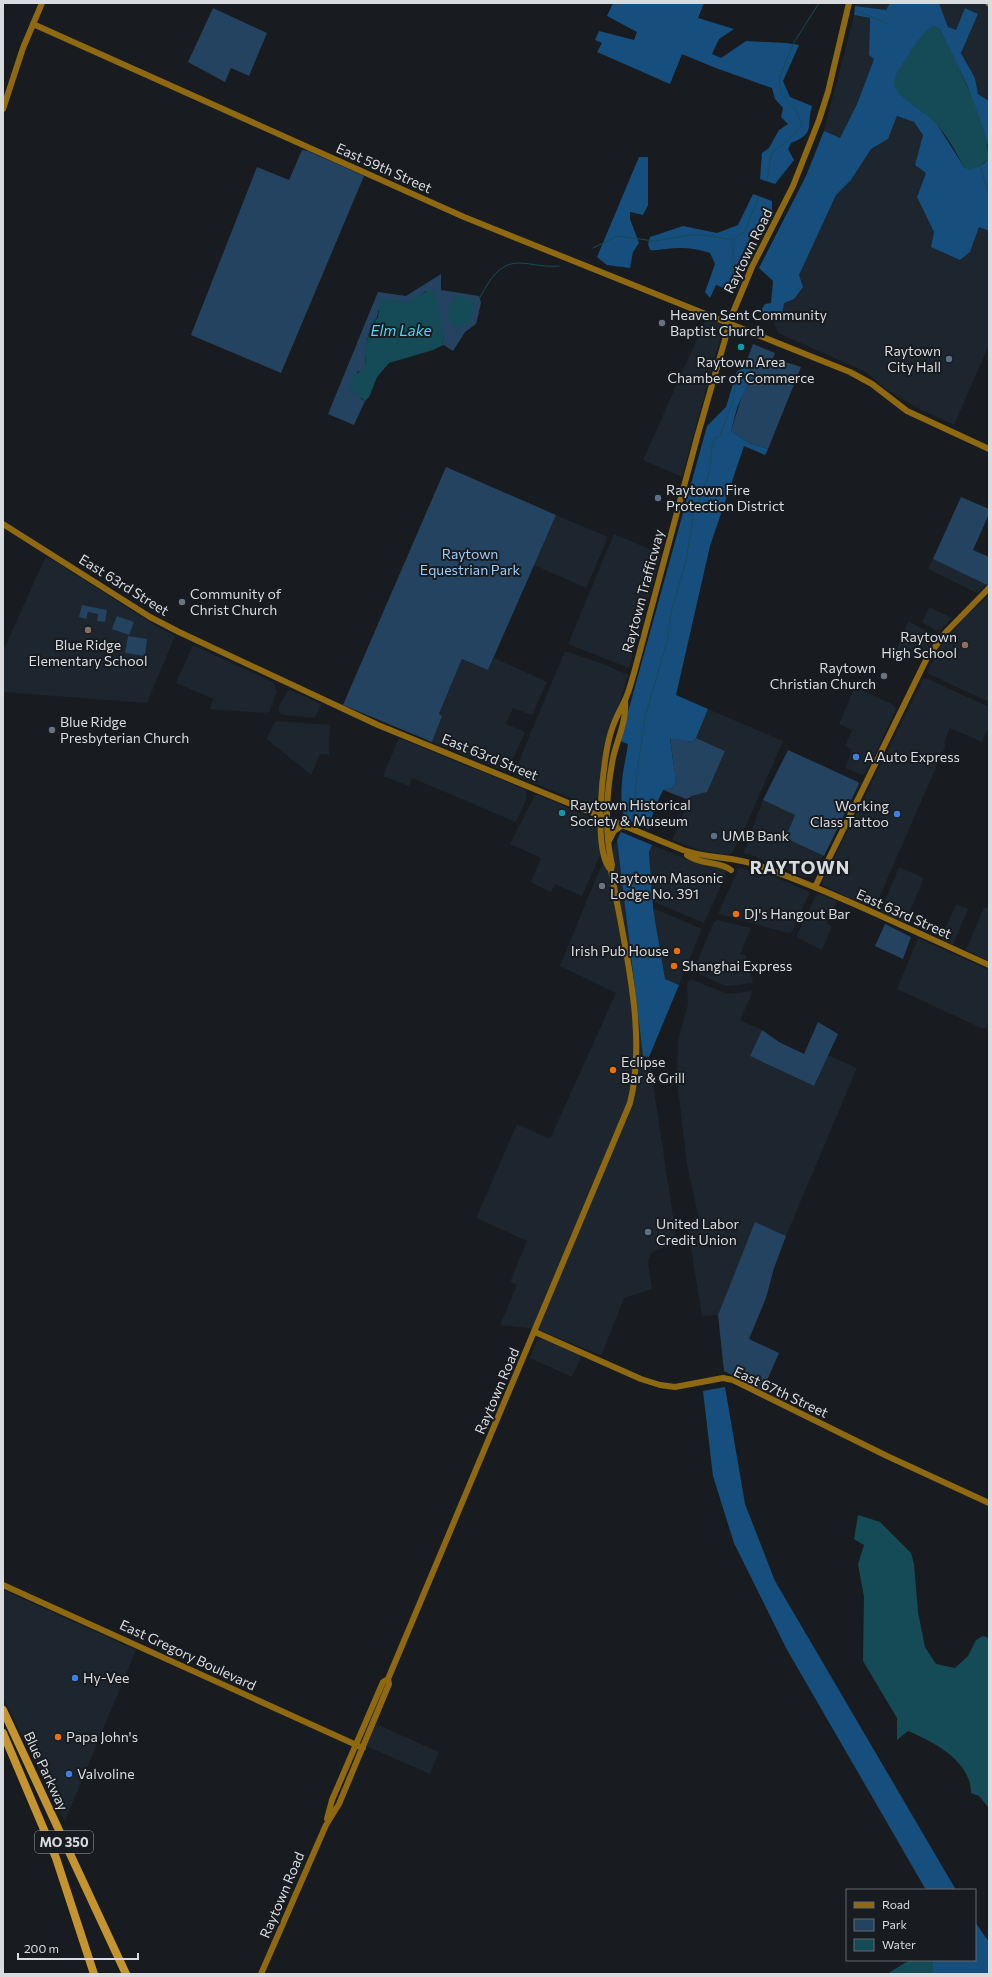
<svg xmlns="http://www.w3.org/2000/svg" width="992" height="1977" viewBox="0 0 992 1977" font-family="Commissioner,sans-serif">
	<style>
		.built { fill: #1d252e }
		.green { fill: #244360 }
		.forest { fill: #164e7d }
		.water { fill: #154b56 }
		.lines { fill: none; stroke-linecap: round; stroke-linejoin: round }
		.stream { stroke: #154b56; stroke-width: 1 }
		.secondary { stroke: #8f6912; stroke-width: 6 }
		.highway { stroke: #c49431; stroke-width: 8 }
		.worship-dot { fill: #6b7280; stroke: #181c20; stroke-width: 1.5 }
		.culture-dot { fill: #0f9aa8; stroke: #181c20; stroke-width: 1.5 }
		.service-dot { fill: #5c6f8a; stroke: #181c20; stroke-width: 1.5 }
		.education-dot { fill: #8d6e63; stroke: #181c20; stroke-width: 1.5 }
		.shop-dot { fill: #3f7fe0; stroke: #181c20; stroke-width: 1.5 }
		.food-dot { fill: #e8710a; stroke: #181c20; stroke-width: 1.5 }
		.labels { text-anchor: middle; stroke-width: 4; stroke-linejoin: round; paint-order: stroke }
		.shield { fill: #181c20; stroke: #9fa2a6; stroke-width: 1 }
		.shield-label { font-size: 13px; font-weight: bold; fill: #d9dcdf }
		.street-label { font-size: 14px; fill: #d9dcdf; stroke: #181c20 }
		.poi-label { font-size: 14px; fill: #d9dcdf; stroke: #181c20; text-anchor: start }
		.park-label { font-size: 14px; fill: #9ec9f4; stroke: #181c20 }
		.water-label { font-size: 15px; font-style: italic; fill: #48d9f7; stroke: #181c20 }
		.district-label { font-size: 18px; font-weight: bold; letter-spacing: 1px; fill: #d9dcdf; stroke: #181c20 }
	</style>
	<rect width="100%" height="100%" fill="#181c20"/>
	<!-- built -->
	<path class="built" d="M856,3H890L887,10L855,6Z
		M939,3H983L989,8V101L978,94L975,78L961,52L978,14L965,8L956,30L948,28Z
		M854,15L870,18L869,55L874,58L857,104L840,139L824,131Z
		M897,116L914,122L923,135L915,165L926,173L917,197L934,232L970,252L979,227L989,231V345L954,425L921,410L887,390L864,371L778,333L773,321L782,316L784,303L836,195L851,180L871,149L888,139Z
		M706,319L721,324L722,332L682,477L643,460Z
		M556,515L608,537L586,588L534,565Z
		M614,534L661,554L629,668L568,644Z
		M45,558L51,559L158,627L175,636L147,703L3,692V651Z
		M933,559L987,585L977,593L928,569Z
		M989,596V702L929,674L927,672L937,652L946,639L966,616Z
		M929,607L952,618L940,630H935L922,622Z
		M908,621L934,635V640L921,660L897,649Z
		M193,645L273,682L277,691L270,711L265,713L210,709L213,699L176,683Z
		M565,651L606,665L628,675L603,759L597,803L593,807L516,776L514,773Z
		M494,658L547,682L532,715L513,708L506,724L525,732L509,768L505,771L432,742L442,716L439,715L462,659L488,670Z
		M923,679H928L989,707V725L982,742L950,728L944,743L946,745L874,909L832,890L823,885L822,882Z
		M855,687L892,704L896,709L867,771L862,775L845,768L852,750L845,746L852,730L839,724Z
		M288,690L293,691L321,704L315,718L284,715L279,713V706Z
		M708,709L783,741L748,821L732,853L728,855L699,850L672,840L691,796L725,751L696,738Z
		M277,721L330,725L329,755L320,754L311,775L268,740L267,738L274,723Z
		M399,738L526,790L527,798L516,822L412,778L409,786L383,776Z
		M535,795H539L598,821L601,853L582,896L555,884L551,892L531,882L541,858L510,844Z
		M763,800L795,814L785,838L824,856L811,877H804L749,854H743Z
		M617,840L643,1056L649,1057L677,1243L652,1252L648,1261L652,1289L624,1298L602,1354L600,1355L544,1332L528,1328L500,1325L517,1285L510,1282L527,1241L476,1218L517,1124L550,1139L616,993L560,966L598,873Z
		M652,845L694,862L726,869L725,877L704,923L652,901L649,852Z
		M899,867L924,878L905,923L882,913L881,910Z
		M739,868L772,876L810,892L792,932L787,933L719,914V911Z
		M819,894L837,901L826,923L832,926L822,950L796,937L816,895Z
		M956,904L968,909L953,945L941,939Z
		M984,907L989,909V961L966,950Z
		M653,908L702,929L679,985L665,979Z
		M717,920L751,928L740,954L745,955L753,983L729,986L720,984L693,971L713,924Z
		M918,938L989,970V1023L986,1028H981L897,989Z
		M691,979L727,994L753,991L740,1020L762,1030L750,1056L814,1086L828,1055L857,1068L786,1236L755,1223L718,1315L702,1316L688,1229L699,1220L687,1164L677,1080L678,1039L688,1004L687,983Z
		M539,1339H542L582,1355L572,1377L530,1358L536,1342Z
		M3,1590L136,1650L65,1821L3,1698Z
		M376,1724L439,1752L430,1774L366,1746Z"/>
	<!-- green -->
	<path class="green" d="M213,8L267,33L249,76L231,68L225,82L188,62Z
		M302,150L308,151L364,176L281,373L191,335L257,167L289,180Z
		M441,274V290L479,296L481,303L476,324L465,332L453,351L444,345L441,346L444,338L426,291L407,305L393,300L378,311C378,318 375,320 372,325C367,336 364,354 366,365L363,370L357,372L361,399L365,401L354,425L328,414L378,292L406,296Z
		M753,344L775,353L773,358L801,367L768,449L749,443L731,431L750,370L744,368Z
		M446,467L556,515L488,670L462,659L439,714L442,716L432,742L343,705Z
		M961,497L989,509V514L973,550L989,557V582L987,585L933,559Z
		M82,605L107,610L105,622L97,621L98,614L88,612L86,619L79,617Z
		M117,616L134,622L129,635L112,629Z
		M128,636L147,639L145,656L125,653Z
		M670,737L692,742L696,738L725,751L707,792L691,796L689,800L663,790L672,788L676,782Z
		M788,750L858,782L859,784L824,856L785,838L795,815L763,800Z
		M885,924L911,937L903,959L875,946Z
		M818,1022L838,1034L814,1086L750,1056L762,1030L779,1042L804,1054Z
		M755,1222L786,1236L774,1268L766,1298L749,1339L779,1353L764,1387V1391L724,1371L718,1315Z"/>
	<!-- forest -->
	<path class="forest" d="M613,3H704L698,18L734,29L719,39L712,54L721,58L746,41L786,43L799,45L783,81L790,97L812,106C806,127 816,133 791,143L788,149L794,160L775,184L760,179L762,153L769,148L779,130L788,124L781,117L783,108L775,99L772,88L713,67L682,54L670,84L597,52L602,43L595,40L599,31L634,40L637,32L607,16Z
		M890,3H939L948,27L956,30L965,8L978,14L961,53L975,78L978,94L989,101L988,125L989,149L967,85L939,28L913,48L905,98L935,121L964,167C974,168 987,167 989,155V231L979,227L970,252L960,260L931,247L934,232L917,197L926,173L915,165L923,135L914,122L897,116L888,139L871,149L851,180L836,195L799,275L803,287L794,299L784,303L782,316L773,321L763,316L761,310L765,304L771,303L773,281L759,268L806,176L824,131L840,138L857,104L874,59L869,55L870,18L854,15L855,6L886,10Z
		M639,157H648V205L643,215L630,212V219L639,243L633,252L630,268L607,265L597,257Z
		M753,194L772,201V212L751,236L737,265L741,274L732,291L716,285L710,298L705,292L715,264L710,253C696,248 681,247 666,249C660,249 657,251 650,250L648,244L650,237L683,226L717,233L738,225Z
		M744,368L750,370V377L737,408L731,431L749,443L768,449L765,455L744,446L710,546L676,695L708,709L696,738L692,742L670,738L676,782L672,788L663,790L654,809L649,829L625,819C617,795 624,768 628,744L620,741L707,426L726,407L737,371Z
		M621,832L652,845L649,852L653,908L665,979L679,985L649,1057L643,1056L617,840Z
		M725,1387L745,1504L775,1581L956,1890H926L786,1648L734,1543L713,1476L703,1391Z
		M975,1922L989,1942V1974H933V1963L928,1960H975Z"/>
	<!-- water -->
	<path class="water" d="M934,26L939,28C953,55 992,131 988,159C983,165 977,168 969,170L964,167C953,147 943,127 924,113C916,107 894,94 894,83C894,73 906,60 911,51C916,43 925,29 934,26Z
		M432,290L435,292L444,338L441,346L433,350L389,363L377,377L369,397L365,401L349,388C349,375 360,374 366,365L365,352L367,341L373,324L378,317L380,304L384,300H393L407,304L418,295Z
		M458,296C467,297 473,299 475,308L469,322L459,327C444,324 447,302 458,296Z
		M858,1515L880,1522L911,1553L914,1564L918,1612L925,1647L936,1664L955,1668L968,1656L976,1640L983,1636L989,1638V1808L979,1796L971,1793C971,1761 934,1742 908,1731L897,1740V1718L863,1661L864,1597L858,1564L864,1545L854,1539Z
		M928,1960L933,1963V1974H887L908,1961Z"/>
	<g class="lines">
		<!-- stream -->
		<path class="stream" d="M855,10L888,24
			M980,166L989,194
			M767,181L771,154L795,134L802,124L795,109L782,94L779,79L793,44L819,3
			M593,248L618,236L654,241L691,235H704L733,240L745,231L759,196
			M731,285C733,270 734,255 733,240
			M474,304H477C479,297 484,291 487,285C509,249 528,269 559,266
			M440,318L449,316
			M633,816L637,773L645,717L668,638L671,613L686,561L694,510C699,505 710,473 710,466C712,452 709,452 715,438L720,436C725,420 735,402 735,385L732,383"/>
		<!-- secondary -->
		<path class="secondary" d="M988,3L989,4
			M33,24L464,217L850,372L872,384L907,411L989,449
			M3,109L23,48L42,3
			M3,524L150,617L179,632L378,725L683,850C708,859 735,856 760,866C838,894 913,931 989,965
			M609,841L614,831L623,825
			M687,855C700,865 720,861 731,870
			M611,870C592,853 603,756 611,732C614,721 619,712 624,702C629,693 631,682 634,673L698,434L732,315L752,267L793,186L819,120L828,92L849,3
			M815,887L927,658L946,632L989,588
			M535,1332L641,1379L660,1385L675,1387L723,1378L733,1380L887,1456L989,1503
			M3,1585L363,1748
			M327,1819L332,1800L383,1682L388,1679
			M261,1974L326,1825L339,1804L389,1684L388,1679L630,1103C648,1032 623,941 611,870L612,865C604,830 606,794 613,758C617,740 627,720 625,701"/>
		<!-- highway -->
		<path class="highway" d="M3,1710L126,1974
			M3,1733L56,1858L94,1974"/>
	</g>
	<!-- markers -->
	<g class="worship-dot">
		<circle cx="662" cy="323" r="4"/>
		<circle cx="182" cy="602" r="4"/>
		<circle cx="884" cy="676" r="4"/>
		<circle cx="52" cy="730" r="4"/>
		<circle cx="602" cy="886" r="4"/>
	</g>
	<g class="culture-dot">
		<circle cx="741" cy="347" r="4"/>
		<circle cx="562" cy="813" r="4"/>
	</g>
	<g class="service-dot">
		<circle cx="949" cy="359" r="4"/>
		<circle cx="658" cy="498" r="4"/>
		<circle cx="714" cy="836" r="4"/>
		<circle cx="648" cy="1232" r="4"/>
	</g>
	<g class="education-dot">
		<circle cx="88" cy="630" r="4"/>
		<circle cx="965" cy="645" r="4"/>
	</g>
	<g class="shop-dot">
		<circle cx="856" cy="757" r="4"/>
		<circle cx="897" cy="814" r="4"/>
		<circle cx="75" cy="1678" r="4"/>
		<circle cx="69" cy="1774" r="4"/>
	</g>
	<g class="food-dot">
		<circle cx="736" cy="914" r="4"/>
		<circle cx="677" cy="951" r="4"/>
		<circle cx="674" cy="966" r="4"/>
		<circle cx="613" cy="1070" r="4"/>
		<circle cx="58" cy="1737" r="4"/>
	</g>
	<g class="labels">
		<!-- shield labels -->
		<rect class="shield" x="35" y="1831" width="58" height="22" rx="3"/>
		<g class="shield-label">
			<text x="64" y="1847">MO 350</text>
		</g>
		<!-- street labels -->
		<g class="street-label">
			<text transform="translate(384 168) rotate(24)" y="5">East 59th Street</text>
			<text transform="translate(748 251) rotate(-64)" y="5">Raytown Road</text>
			<text transform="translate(124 585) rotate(32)" y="5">East 63rd Street</text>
			<text transform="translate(643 591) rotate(-75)" y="5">Raytown Trafficway</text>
			<text transform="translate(490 757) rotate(22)" y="5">East 63rd Street</text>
			<text transform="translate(904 914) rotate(24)" y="5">East 63rd Street</text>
			<text transform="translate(497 1391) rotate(-67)" y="5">Raytown Road</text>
			<text transform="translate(781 1392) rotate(25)" y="5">East 67th Street</text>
			<text transform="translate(188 1655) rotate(25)" y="5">East Gregory Boulevard</text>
			<text transform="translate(46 1771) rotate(65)" y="5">Blue Parkway</text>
			<text transform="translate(282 1895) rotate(-67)" y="5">Raytown Road</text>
		</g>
		<!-- poi labels -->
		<g class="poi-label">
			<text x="670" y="320">Heaven Sent Community<tspan x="670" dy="16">Baptist Church</tspan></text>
			<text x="941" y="356" text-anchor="end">Raytown<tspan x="941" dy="16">City Hall</tspan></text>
			<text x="741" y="367" text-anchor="middle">Raytown Area<tspan x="741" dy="16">Chamber of Commerce</tspan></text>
			<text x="666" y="495">Raytown Fire<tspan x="666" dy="16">Protection District</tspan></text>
			<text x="190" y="599">Community of<tspan x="190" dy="16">Christ Church</tspan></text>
			<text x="957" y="642" text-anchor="end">Raytown<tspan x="957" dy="16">High School</tspan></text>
			<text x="88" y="650" text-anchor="middle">Blue Ridge<tspan x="88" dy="16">Elementary School</tspan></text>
			<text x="876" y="673" text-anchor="end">Raytown<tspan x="876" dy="16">Christian Church</tspan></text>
			<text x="60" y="727">Blue Ridge<tspan x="60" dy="16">Presbyterian Church</tspan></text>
			<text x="864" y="762">A Auto Express</text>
			<text x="570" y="810">Raytown Historical<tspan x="570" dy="16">Society &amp; Museum</tspan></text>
			<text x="889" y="811" text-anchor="end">Working<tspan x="889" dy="16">Class Tattoo</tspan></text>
			<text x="722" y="841">UMB Bank</text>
			<text x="610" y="883">Raytown Masonic<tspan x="610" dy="16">Lodge No. 391</tspan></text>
			<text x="744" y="919">DJ's Hangout Bar</text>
			<text x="669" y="956" text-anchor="end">Irish Pub House</text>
			<text x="682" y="971">Shanghai Express</text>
			<text x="621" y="1067">Eclipse<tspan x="621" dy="16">Bar &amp; Grill</tspan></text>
			<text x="656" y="1229">United Labor<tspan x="656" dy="16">Credit Union</tspan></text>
			<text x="83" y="1683">Hy-Vee</text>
			<text x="66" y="1742">Papa John's</text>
			<text x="77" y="1779">Valvoline</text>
		</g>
		<!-- park labels -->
		<g class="park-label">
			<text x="470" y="559">Raytown<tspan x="470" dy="16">Equestrian Park</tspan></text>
		</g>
		<!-- water labels -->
		<g class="water-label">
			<text x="401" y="336">Elm Lake</text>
		</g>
		<!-- district labels -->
		<g class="district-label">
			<text x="800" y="874">RAYTOWN</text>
		</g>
	</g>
	<!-- border -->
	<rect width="992" height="1977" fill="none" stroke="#d9dcdf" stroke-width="8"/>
	<!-- legend -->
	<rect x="846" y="1889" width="130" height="72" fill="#181c20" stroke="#65696c"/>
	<rect x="854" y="1902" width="20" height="6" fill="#8f6912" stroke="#65696c"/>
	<text x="882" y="1909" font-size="12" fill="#d9dcdf">Road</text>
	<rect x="854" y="1919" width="20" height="12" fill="#244360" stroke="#65696c"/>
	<text x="882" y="1929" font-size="12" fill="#d9dcdf">Park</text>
	<rect x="854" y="1939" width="20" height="12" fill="#154b56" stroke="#65696c"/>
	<text x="882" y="1949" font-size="12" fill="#d9dcdf">Water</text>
	<!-- scale -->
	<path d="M18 1953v6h120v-6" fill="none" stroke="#d9dcdf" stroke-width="2"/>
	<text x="24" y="1953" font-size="12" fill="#d9dcdf" stroke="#181c20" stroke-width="3" paint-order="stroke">200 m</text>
</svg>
